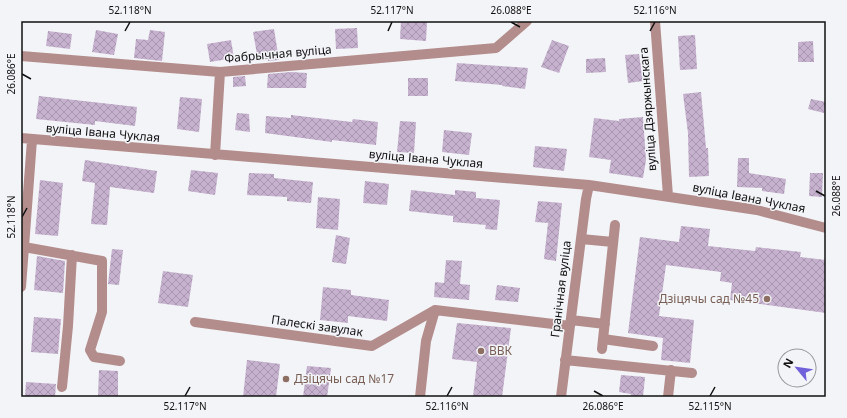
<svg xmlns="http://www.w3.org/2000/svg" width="847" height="418" viewBox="0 0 847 418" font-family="'Noto Sans',sans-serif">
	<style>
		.building { fill: url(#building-cross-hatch) }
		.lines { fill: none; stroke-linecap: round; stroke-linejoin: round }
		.minor { stroke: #b38c8c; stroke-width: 10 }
		.ticks { fill: none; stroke: #101011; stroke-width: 1.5 }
		.education-dot { fill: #8d6e63; stroke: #f3f4f7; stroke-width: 1.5 }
		.labels { text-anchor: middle; stroke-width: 3; stroke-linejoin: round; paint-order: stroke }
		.street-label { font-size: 12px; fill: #101011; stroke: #f3f4f7 }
		.education-label { font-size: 12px; fill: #785e54; stroke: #f3f4f7; text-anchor: start }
		.neatline { fill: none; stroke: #101011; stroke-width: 1.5 }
		.ticks-label { font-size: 10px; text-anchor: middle; fill: #101011 }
	</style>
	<defs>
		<pattern id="building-cross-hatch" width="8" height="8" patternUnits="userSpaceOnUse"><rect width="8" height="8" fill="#c6b1cf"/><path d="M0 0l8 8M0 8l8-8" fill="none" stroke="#a997b1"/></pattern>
	</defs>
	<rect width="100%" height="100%" fill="#f3f4f7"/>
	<!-- building -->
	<path class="building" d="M401,21L427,22L426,41L400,39Z
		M357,28L358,48L336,49L335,29Z
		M274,29L279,60L268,61V59L258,60L253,32Z
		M96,30L118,34L114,55L92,52Z
		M150,30L165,32L162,61L134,58L136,39L148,40Z
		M48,31L72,34L70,49L46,46Z
		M695,35L697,69L680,70L678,36Z
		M231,40L234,58L210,62L207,44Z
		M552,40L569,46L559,73L541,67Z
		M813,41L814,62H798V42Z
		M639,54L643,81L628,83L625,55Z
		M605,58L606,72L586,73V59Z
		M457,63L528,68L525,89L502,86V85L455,81Z
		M291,72L307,73L306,88H267L268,74Z
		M245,76L246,86L233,87V77Z
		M408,78H428V96H408Z
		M701,92L706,148H708L709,176L689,177L688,133L683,94Z
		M39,96L137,107L135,126L95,121V125L36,119Z
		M180,97L202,99L199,132L177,129Z
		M811,99L826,102L824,113L808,109Z
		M237,113L249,114L250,132L235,130Z
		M291,115L352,122L353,119L378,122L376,145L332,140V142L265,133L266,116L291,118Z
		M643,117L646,160L643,178L609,173L611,160L589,157L594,118L619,121V119Z
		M400,121L416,122L414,153L397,152Z
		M444,130L472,133L469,155L442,152Z
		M535,146L567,149L564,171L533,167Z
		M738,158H749V173L786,179L784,194L762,191V188L737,187Z
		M85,160L157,171L154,193L110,187L107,225L91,224L95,183L82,181Z
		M191,170L218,173L215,195L188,191Z
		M249,173L274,174V178L313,182L311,203L287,201V197L247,195Z
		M810,173H823L822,197L809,196Z
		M40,180L63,183L58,236L35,234Z
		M365,181L389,184L387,205L363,203Z
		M411,190L455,195V190L476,192V198L500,200L497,230L485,229L486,225L453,222V216L409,211Z
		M318,197L340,199L338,230L316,228Z
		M538,201L562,203L556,261L544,259L548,223L535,222Z
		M681,226L710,229L708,246L755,251L756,247L801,252L800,257L826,260V313L730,300L732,283L720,281L721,272L666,265L659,316L694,320L690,363L661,360L663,338L628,333L640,237L679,242Z
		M336,235L350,238L346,264L332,262Z
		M112,249L123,250L119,285L108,284Z
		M37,256L65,261L63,293L34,290Z
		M446,260L462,261L460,284L470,285L469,300L434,297L435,282L444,283Z
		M163,271L193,275L188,307L158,303Z
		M497,285L520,288L518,302L495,300Z
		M323,287L351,290V295L389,300L387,321L348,316V323L320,320Z
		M34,317L61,319L58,354L31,352Z
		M457,323L511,328L502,397H473L477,362L452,359Z
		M247,360L280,364L276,397H243Z
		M307,366L331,368L327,397H303Z
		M99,370L118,371V397H98Z
		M621,375L645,377L643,397H631V394L619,392Z
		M26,382L56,384L55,397H25Z"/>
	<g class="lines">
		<!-- minor -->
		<path class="minor" d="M655,21L668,196
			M21,56L220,72L496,48L527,21
			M21,138L589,185L757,210L826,228
			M215,155L220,72
			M581,239L613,242
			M24,247L102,261V312L90,350L94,357L120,361
			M21,287L32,140
			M571,320L605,324
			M195,322L372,346L435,310L570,326
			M603,339L653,346
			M602,349L615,225
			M565,360L692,373
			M62,387L68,326L72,255
			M420,397L426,341L435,310
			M561,397L586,199L589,185
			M668,397L671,370"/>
	</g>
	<!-- ticks -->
	<path class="ticks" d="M511,22L520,27M125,31L130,22M388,31L392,22M650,31L655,22M22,74L31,79M816,191L825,196M22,217L27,208M594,391L603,396M185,396L190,387M447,396L452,387M710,396L715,387"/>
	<!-- markers -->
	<g class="education-dot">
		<circle cx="767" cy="299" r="4"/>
		<circle cx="481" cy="351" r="4"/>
		<circle cx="286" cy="379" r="4"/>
	</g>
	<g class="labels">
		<!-- street labels -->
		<g class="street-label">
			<text transform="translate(278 54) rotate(-5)" y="4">Фабрычная вуліца</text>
			<text transform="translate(648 109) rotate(-94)" y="4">вуліца Дзяржынскага</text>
			<text transform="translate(103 133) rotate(5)" y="4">вуліца Івана Чуклая</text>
			<text transform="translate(426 159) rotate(5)" y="4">вуліца Івана Чуклая</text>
			<text transform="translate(749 198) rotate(11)" y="4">вуліца Івана Чуклая</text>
			<text transform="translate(561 289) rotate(-83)" y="4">Гранічная вуліца</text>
			<text transform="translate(317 326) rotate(8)" y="4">Палескі завулак</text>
		</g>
		<!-- education labels -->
		<g class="education-label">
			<text x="759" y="303" text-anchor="end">Дзіцячы сад №45</text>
			<text x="489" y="355">ВВК</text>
			<text x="294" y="383">Дзіцячы сад №17</text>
		</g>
	</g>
	<!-- border -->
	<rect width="847" height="418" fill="none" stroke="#f3f4f7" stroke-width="44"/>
	<!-- north arrow -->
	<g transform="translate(797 368) rotate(299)"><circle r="19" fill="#f3f4f7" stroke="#98999b"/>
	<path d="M0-3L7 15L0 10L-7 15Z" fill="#7061db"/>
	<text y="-6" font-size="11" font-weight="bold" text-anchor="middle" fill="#101011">N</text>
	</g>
	<rect x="22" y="22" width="803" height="374" class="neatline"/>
	<g class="ticks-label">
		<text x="130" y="14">52.118°N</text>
		<text x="392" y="14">52.117°N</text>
		<text x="511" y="14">26.088°E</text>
		<text x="655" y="14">52.116°N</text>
		<text transform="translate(11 74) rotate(-90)" y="4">26.086°E</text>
		<text transform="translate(836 196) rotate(-90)" y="4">26.088°E</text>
		<text transform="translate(11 217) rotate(-90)" y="4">52.118°N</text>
		<text x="185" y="410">52.117°N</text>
		<text x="447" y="410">52.116°N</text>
		<text x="603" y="410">26.086°E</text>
		<text x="710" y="410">52.115°N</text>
	</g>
</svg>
